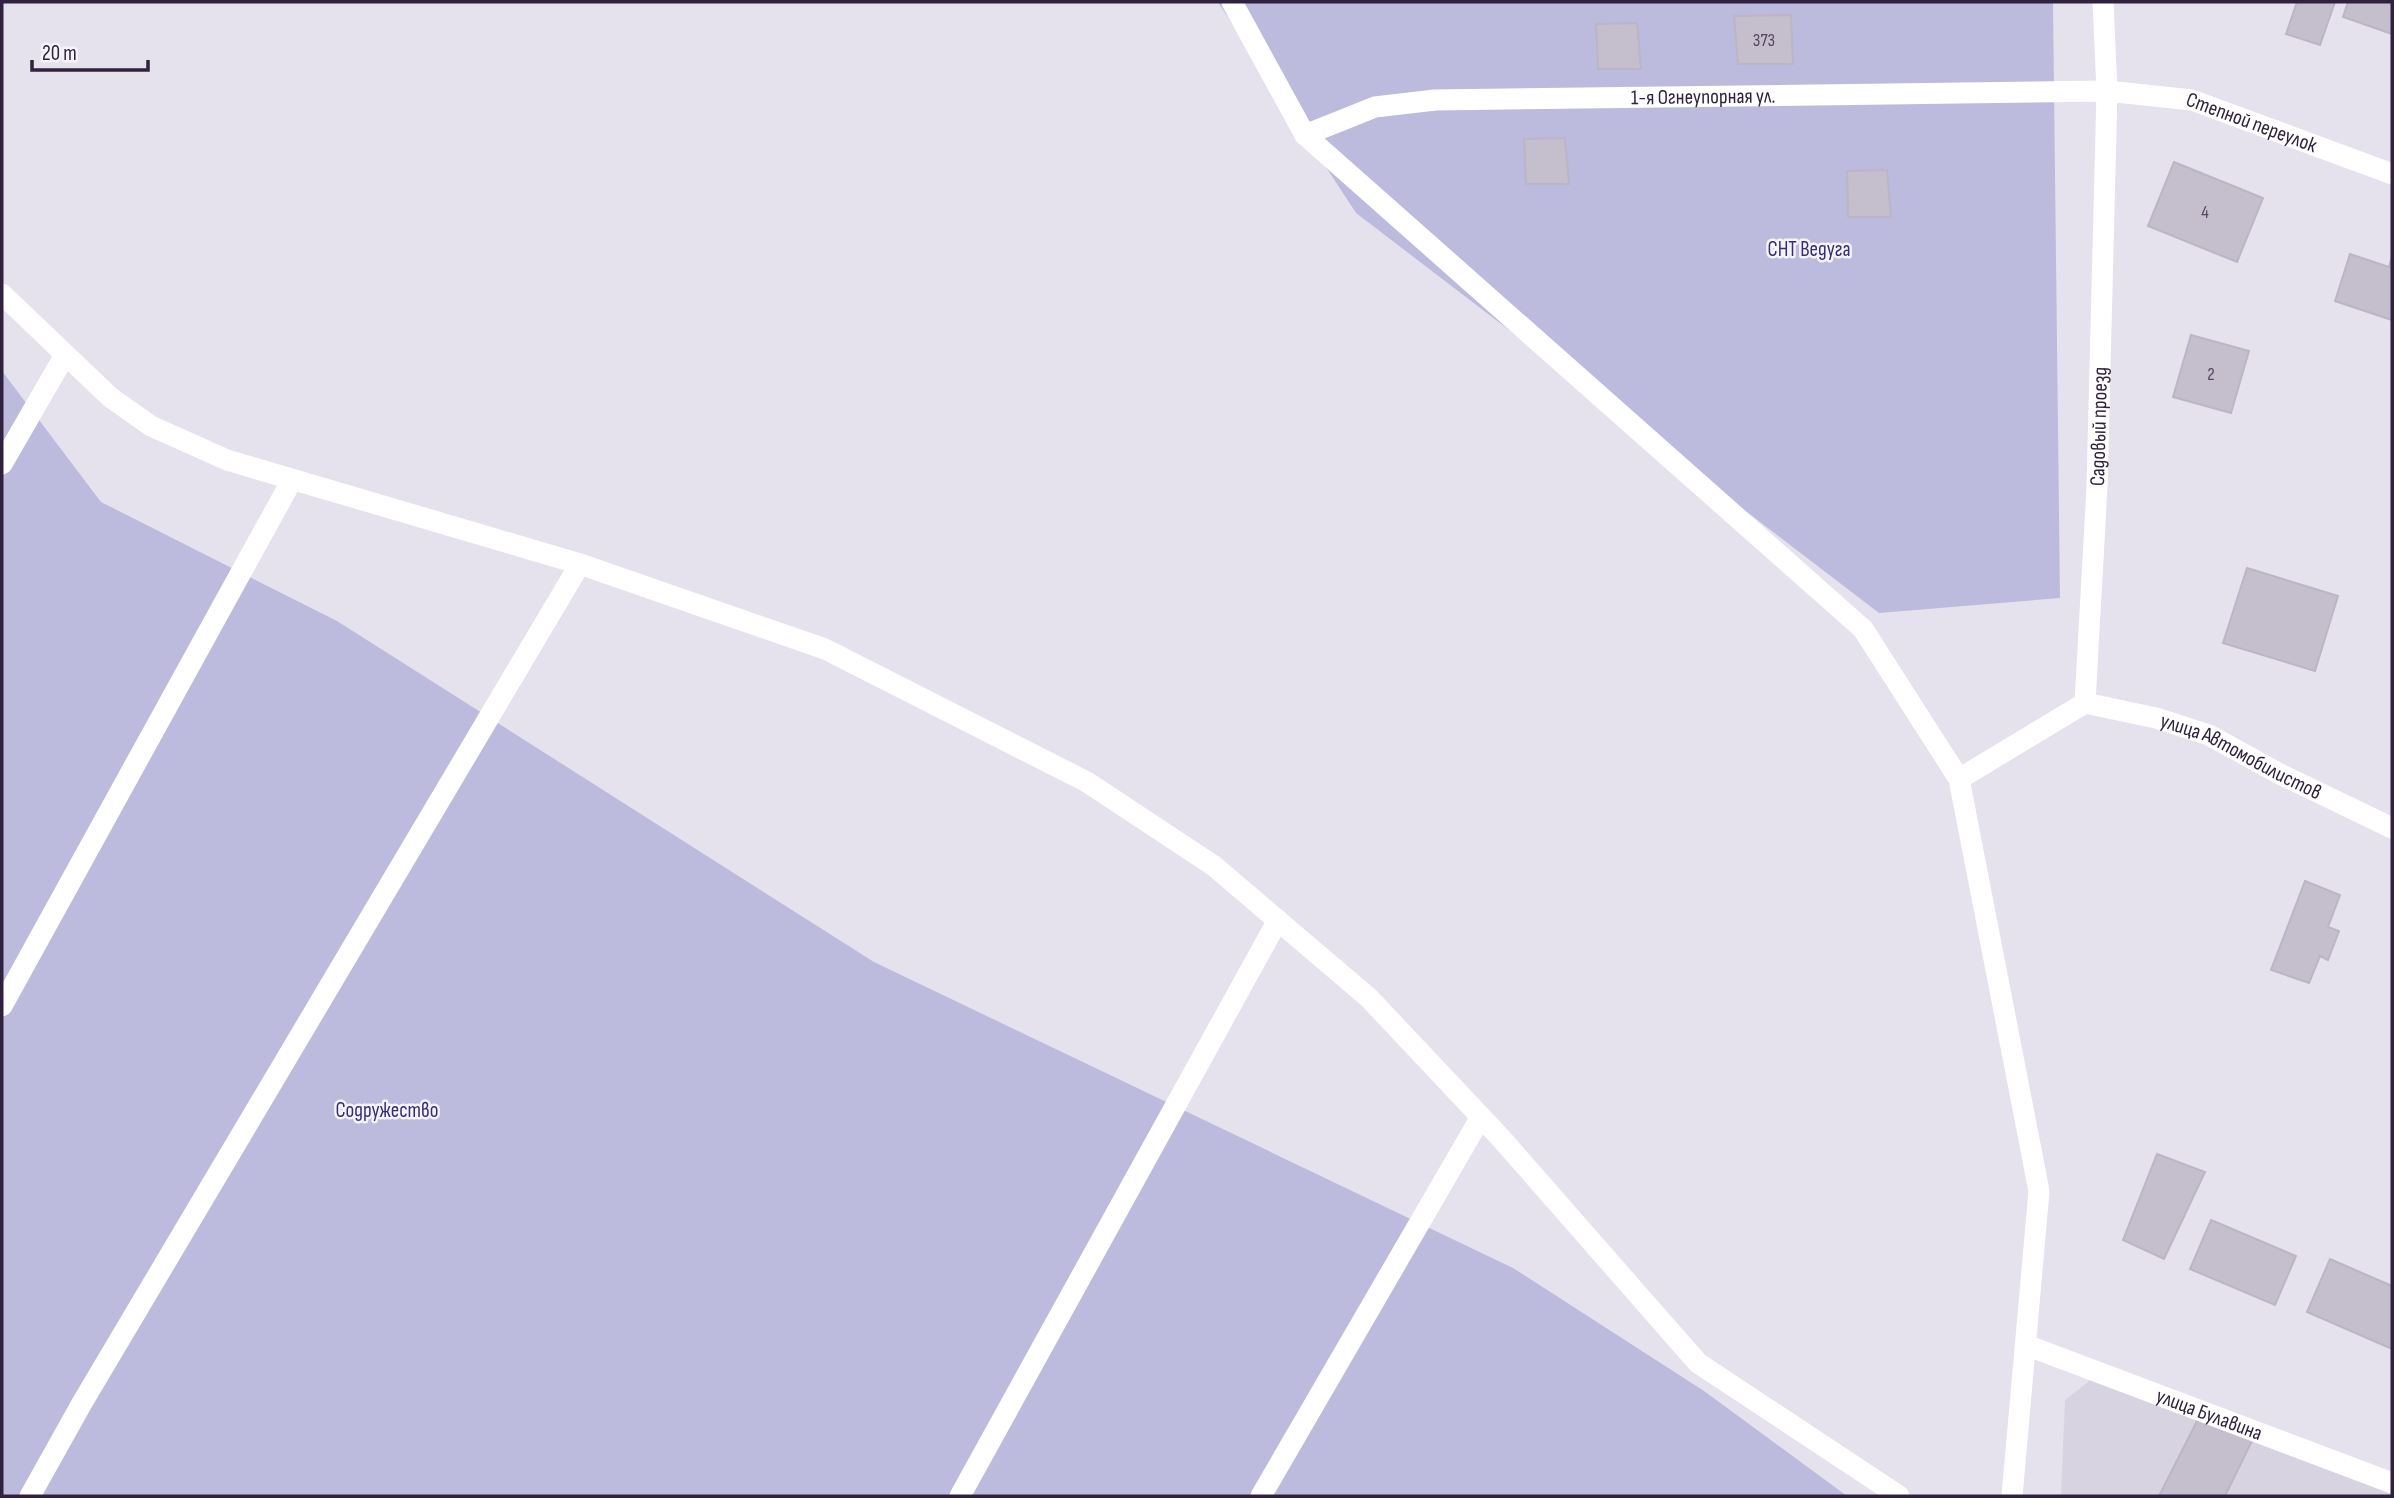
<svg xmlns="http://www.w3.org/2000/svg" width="2394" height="1498" viewBox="0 0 2394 1498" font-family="'Sofia Sans Condensed',sans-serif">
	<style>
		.built { fill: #d8d3e0 }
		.green { fill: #bcbbde }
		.building { fill: #c4becd; stroke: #bbb5c6; stroke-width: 2 }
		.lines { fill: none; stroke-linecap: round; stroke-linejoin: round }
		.street { stroke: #fff; stroke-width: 21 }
		.labels { text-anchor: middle; stroke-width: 5; stroke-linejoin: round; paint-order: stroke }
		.number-label { font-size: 18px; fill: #554962 }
		.street-label { font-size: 21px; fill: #30223e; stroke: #f4f3f9 }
		.park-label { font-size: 21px; fill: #372c75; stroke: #f4f3f9 }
	</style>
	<rect width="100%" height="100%" fill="#e6e2ed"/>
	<!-- built -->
	<path class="built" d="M2097,1375L2392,1490V1496H2061L2065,1400Z"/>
	<!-- green -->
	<path class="green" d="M1218,2H2053L2060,598L1879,613L1356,213Z
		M2,371L101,502L337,621L874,962L1513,1268L1704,1391L1847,1496H2Z"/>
	<!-- building -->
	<path class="building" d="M2297,2H2335L2320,45L2286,34Z
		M2348,2H2392V34L2343,17Z
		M1791,15L1793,64H1738L1734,16Z
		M1637,23L1641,69H1598L1596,24Z
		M1565,138L1569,184H1526L1524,139Z
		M2174,162L2263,198L2237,262L2148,226Z
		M1887,170L1891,217H1848L1847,171Z
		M2350,254L2389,267L2392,256V320L2335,301Z
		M2191,335L2249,351L2231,413L2173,397Z
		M2247,568L2338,596L2315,671L2223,643Z
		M2305,881L2340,895L2328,927L2339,931L2328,960L2320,956L2309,983L2271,970Z
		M2157,1154L2205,1172L2164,1259L2123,1240Z
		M2211,1220L2296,1256L2275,1305L2190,1269Z
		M2330,1259L2392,1286V1349L2307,1312Z
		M2200,1415L2252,1441L2225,1496H2159Z"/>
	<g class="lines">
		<!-- street -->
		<g class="street">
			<path d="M1232,2L1305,135L1863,629L1959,779L2039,1191L2012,1496"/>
			<path id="s1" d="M1305,135L1375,107L1435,100L2107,91L2192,100L2392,174"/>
			<path d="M2,294L110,397L151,426L227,460L580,564L825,649L1087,782L1214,866L1369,998L1499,1136L1698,1363L1899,1496"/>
			<path d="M2,464L65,355"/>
			<path id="s2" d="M2085,703L2156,718L2209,735L2278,773L2392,828"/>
			<path id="s3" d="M1959,779L2085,703L2097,487L2107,91L2103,2"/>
			<path d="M2,1006L292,480"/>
			<path id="s4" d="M2026,1345L2392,1483"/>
			<path d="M30,1496L82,1403L580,564"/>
			<path d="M960,1496L1278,920"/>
			<path d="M1261,1496L1481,1117"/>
		</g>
	</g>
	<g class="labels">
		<!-- number labels -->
		<g class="number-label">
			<text x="1764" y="46">373</text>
			<text x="2205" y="218">4</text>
			<text x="2211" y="380">2</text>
		</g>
		<!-- street labels -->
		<g class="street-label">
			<text dy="7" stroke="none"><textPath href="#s1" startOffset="404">1-я Огнеупорная ул.</textPath></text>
			<text dy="7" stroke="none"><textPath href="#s1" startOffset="957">Степной переулок</textPath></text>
			<text dy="7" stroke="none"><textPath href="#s3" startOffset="424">Садовый проезд</textPath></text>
			<text dy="7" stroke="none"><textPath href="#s2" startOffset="166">улица Автомобилистов</textPath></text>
			<text dy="7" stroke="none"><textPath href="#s4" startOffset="196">улица Булавина</textPath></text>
		</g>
		<!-- park labels -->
		<g class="park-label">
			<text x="1809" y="256">СНТ Ведуга</text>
			<text x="387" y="1117">Содружество</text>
		</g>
	</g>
	<!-- border -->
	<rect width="2394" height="1498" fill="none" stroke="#30223e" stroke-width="7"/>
	<!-- scale -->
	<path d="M32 60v10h116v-10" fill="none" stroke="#30223e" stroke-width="3.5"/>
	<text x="42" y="60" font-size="21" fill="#30223e" stroke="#f4f3f9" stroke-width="5" paint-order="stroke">20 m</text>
</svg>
